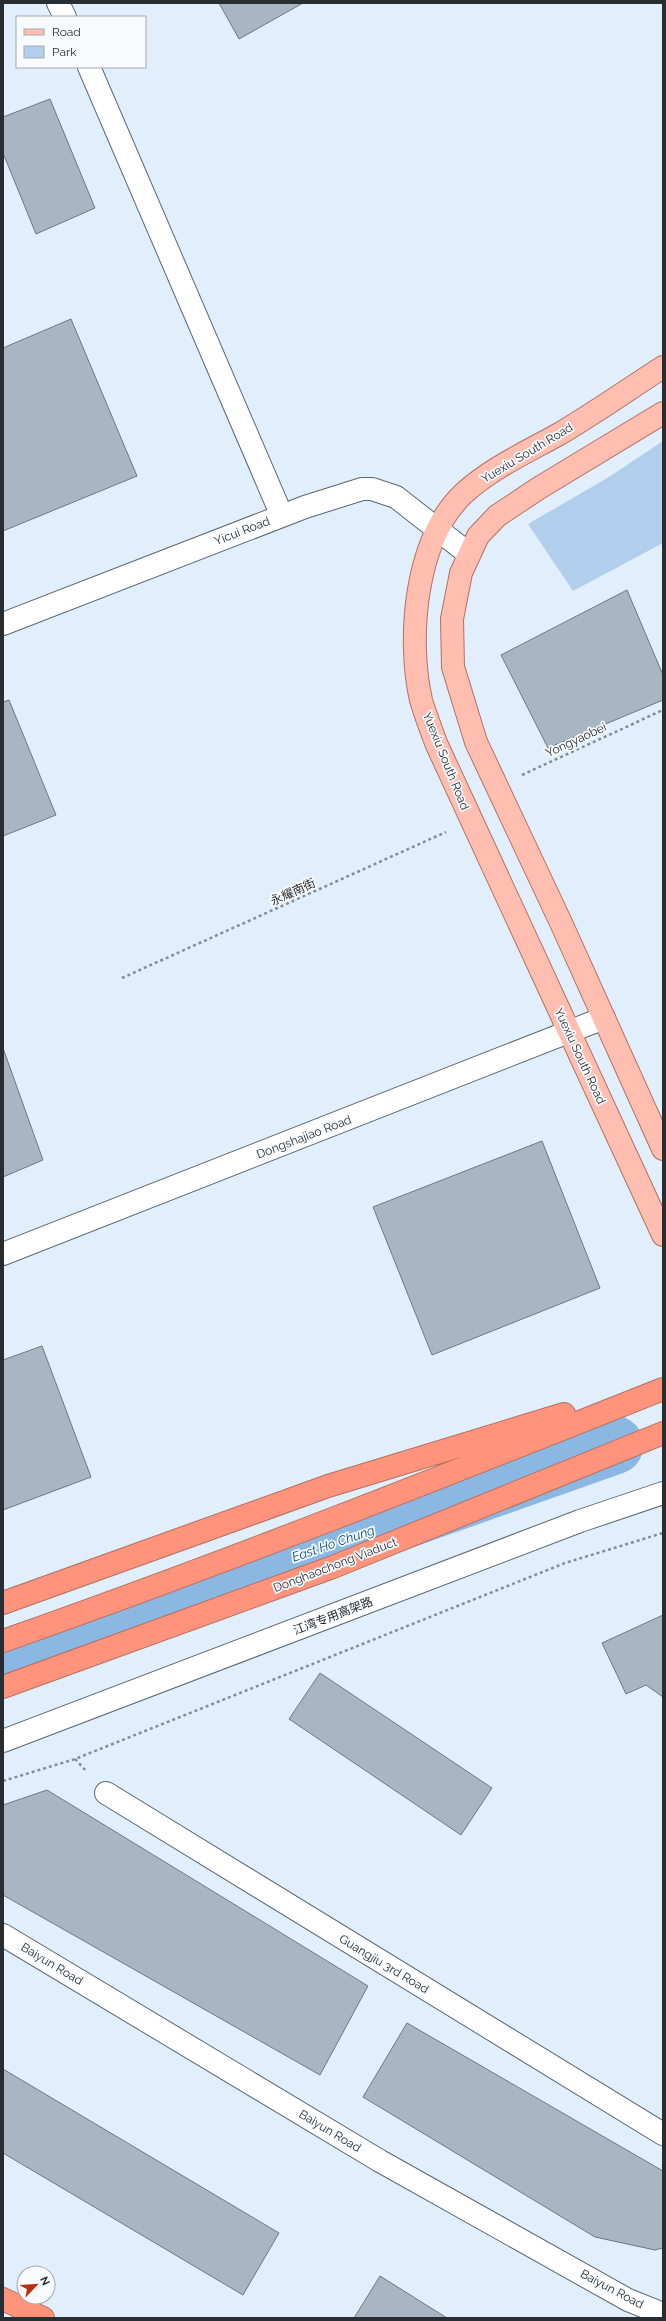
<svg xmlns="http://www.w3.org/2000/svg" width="666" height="2321" viewBox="0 0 666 2321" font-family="Raleway,'Noto Sans SC',sans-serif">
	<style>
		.green { fill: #b1cfed }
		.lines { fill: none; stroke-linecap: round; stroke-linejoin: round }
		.river { stroke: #8ab8e3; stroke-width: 59 }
		.building { fill: #a8b6c3; stroke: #6b7884 }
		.minor-casing { stroke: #5a6773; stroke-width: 24 }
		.major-casing { stroke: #b46f61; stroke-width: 24 }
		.highway-casing { stroke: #b46f61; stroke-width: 24 }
		.path { stroke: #848d97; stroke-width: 2.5; stroke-dasharray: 3 3; stroke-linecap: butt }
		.minor { stroke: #fff; stroke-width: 22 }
		.major { stroke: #ffbeb0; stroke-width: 22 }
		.highway { stroke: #ff937b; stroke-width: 22 }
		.labels { text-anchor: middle; stroke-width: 3.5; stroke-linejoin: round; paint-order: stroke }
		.street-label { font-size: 12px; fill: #282d32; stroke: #f8fbfe }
		.water-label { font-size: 13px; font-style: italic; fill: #004c81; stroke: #f8fbfe }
	</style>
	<rect width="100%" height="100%" fill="#e1effd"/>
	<!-- green -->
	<path class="green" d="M663,441V543L573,591L528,524L609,477Z"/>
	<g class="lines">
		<!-- river -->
		<path class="river" d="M3,1661L614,1445"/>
	</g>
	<!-- building -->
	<path class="building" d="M219,3H303L239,39Z
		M50,99L95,208L36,234L3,153V117Z
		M71,319L137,476L3,531V348Z
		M627,590L663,675V700L548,748L501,655Z
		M9,700L56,815L3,836V702Z
		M3,1048L43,1160L3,1177Z
		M542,1141L600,1288L432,1355L373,1207Z
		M42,1346L91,1477L3,1510V1360Z
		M663,1615V1697L646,1685L626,1694L602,1643Z
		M320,1673L492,1788L461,1835L289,1719Z
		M47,1790L368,1986L320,2075L3,1895V1805Z
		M407,2023L663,2171V2248L655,2250L595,2237L363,2097Z
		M3,2069L279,2233L243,2295L3,2153Z
		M380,2276L447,2318H354Z"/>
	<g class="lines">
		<defs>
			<path id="minor" d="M58,3L65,17
				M89,67L282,516
				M3,624L305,507L362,489H372L396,497L469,554
				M3,1254L604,1018
				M3,1741L580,1521L663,1493
				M106,1793L663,2134
				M3,1935L380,2161L628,2300L663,2314"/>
			<path id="major" d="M663,367C629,389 596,412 561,433C529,451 491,468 463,494C415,540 407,638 421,700C425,714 431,729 436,743L663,1235
				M663,413L539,488L497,516L478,536L461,573L452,619L453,667L476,742L562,925L663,1149"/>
			<path id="highway" d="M3,1603L328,1486L564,1414
				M3,1641C225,1563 444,1476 663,1389
				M3,1687L333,1567L663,1433
				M3,2299L43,2318"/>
		</defs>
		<!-- minor casing -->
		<use href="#minor" class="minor-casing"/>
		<!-- major casing -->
		<use href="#major" class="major-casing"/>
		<!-- highway casing -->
		<use href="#highway" class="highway-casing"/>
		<!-- path -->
		<path class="path" d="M522,775L663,710
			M122,978L446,832
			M75,1759L87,1772
			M3,1781L75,1759L565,1563L663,1533"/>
		<!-- minor -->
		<use href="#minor" class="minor"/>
		<!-- major -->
		<use href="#major" class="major"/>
		<!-- highway -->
		<use href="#highway" class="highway"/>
	</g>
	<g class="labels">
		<!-- street labels -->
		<g class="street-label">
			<text transform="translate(527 453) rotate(-31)" y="4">Yuexiu South Road</text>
			<text transform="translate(242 531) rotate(-21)" y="4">Yicui Road</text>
			<text transform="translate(576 740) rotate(-25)" y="4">Yongyaobei</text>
			<text transform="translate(446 761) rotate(68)" y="4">Yuexiu South Road</text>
			<text transform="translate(293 892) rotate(-24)" y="4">永耀南街</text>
			<text transform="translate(580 1056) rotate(65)" y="4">Yuexiu South Road</text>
			<text transform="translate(304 1137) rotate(-21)" y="4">Dongshajiao Road</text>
			<text transform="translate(335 1565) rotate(-21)" y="4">Donghaochong Viaduct</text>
			<text transform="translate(333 1616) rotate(-21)" y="4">江湾专用高架路</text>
			<text transform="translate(52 1964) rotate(31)" y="4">Baiyun Road</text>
			<text transform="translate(384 1964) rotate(31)" y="4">Guangjiu 3rd Road</text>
			<text transform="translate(330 2131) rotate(31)" y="4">Baiyun Road</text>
			<text transform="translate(612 2289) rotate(28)" y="4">Baiyun Road</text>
		</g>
		<!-- water labels -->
		<g class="water-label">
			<text transform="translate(333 1543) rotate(-19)" y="5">East Ho Chung</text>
		</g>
	</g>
	<!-- border -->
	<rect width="666" height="2321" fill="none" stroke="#282d32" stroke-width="8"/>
	<!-- legend -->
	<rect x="16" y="16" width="130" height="52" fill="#f8fbfe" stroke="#a5a9ac"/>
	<rect x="24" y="29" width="20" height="6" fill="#ffbeb0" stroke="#a5a9ac"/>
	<text x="52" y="36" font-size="12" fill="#282d32">Road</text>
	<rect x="24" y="46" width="20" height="12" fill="#b1cfed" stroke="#a5a9ac"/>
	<text x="52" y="56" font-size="12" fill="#282d32">Park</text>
	<!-- north arrow -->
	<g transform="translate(36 2285) rotate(65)"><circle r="19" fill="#f8fbfe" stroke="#a5a9ac"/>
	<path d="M0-3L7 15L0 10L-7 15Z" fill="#ba2f0e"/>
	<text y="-6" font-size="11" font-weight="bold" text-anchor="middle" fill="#282d32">N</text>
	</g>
</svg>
